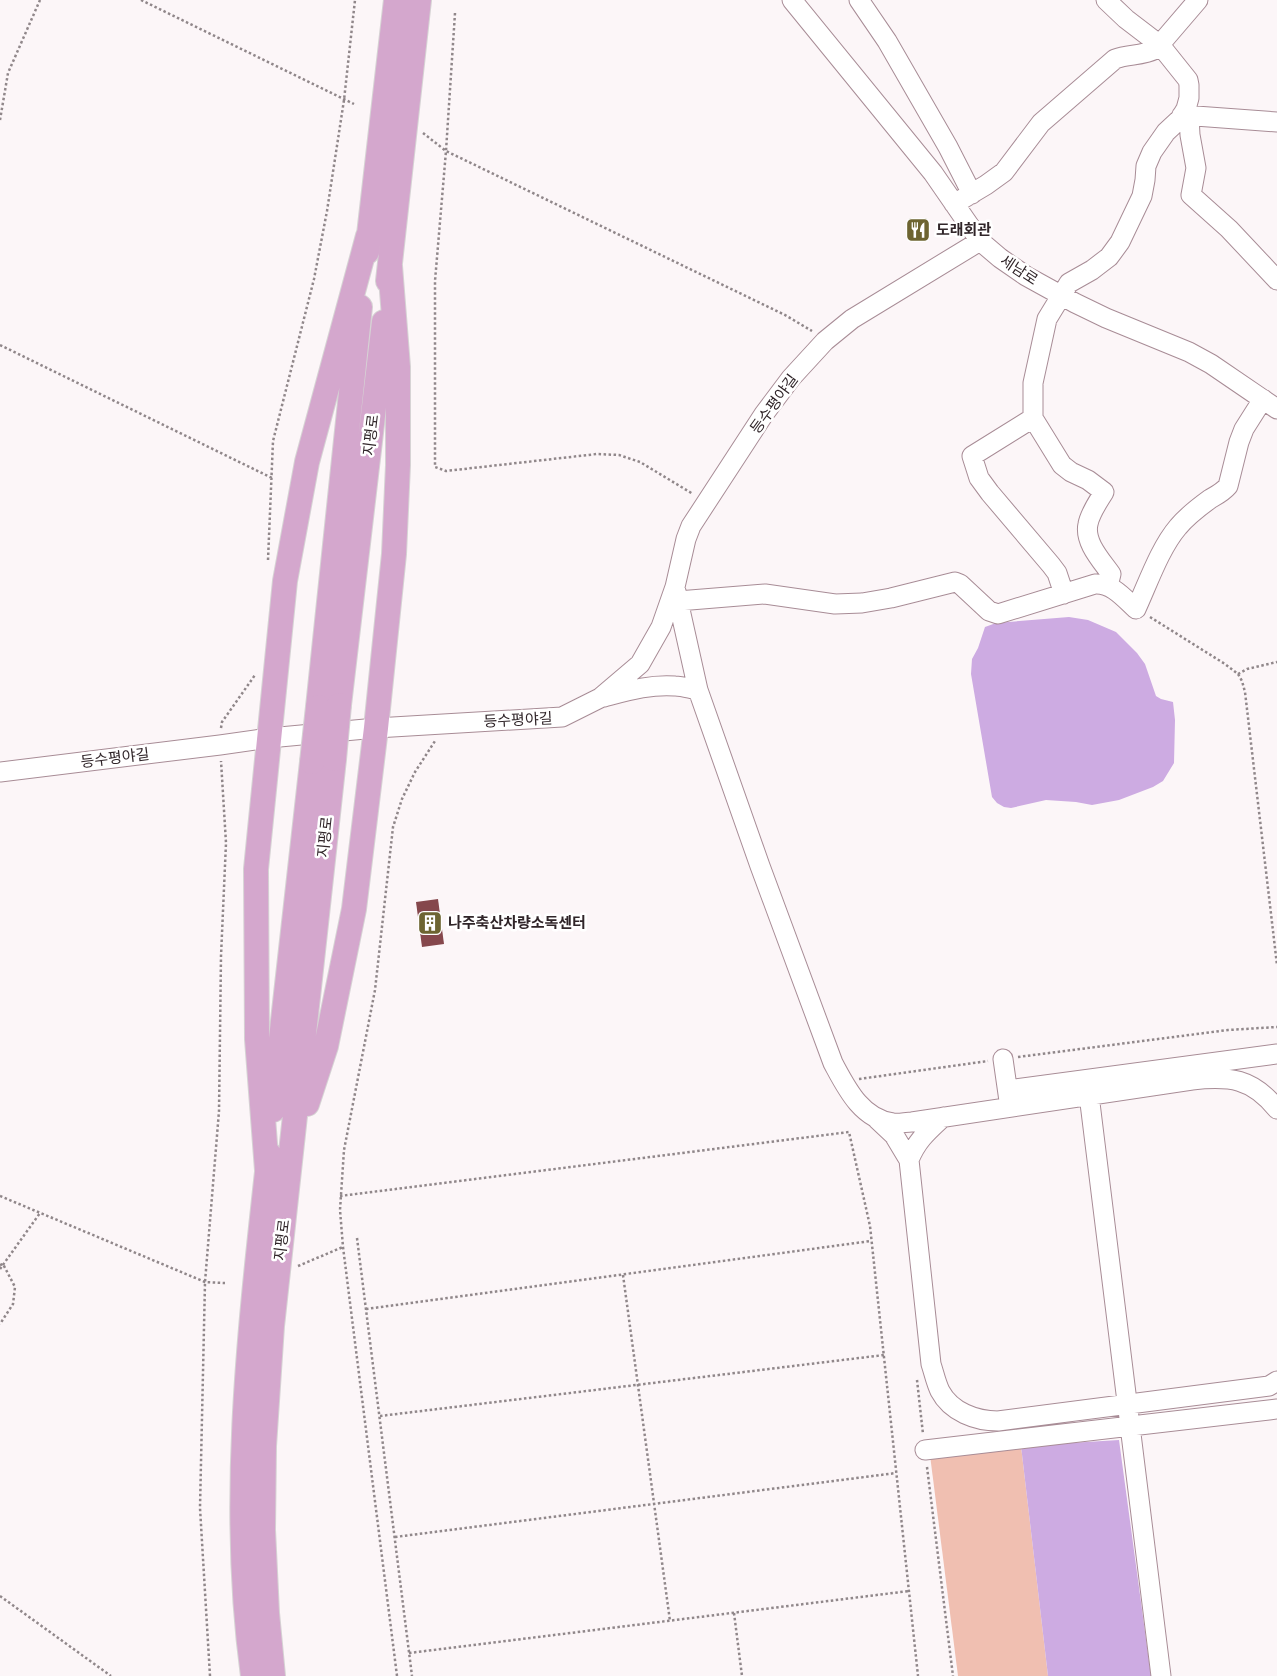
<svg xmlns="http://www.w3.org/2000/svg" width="1277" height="1676" viewBox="0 0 1277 1676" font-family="Ubuntu,'Noto Sans KR',sans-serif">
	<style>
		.green { fill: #f0bfb1 }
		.water { fill: #cdabe2 }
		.building { fill: #85474c }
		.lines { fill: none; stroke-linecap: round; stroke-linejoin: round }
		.minor-casing { stroke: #a88c96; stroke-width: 21 }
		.major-casing { stroke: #d6d3d4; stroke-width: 26 }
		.path { stroke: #90878a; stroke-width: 2.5; stroke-dasharray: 2.5 2.5; stroke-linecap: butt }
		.minor { stroke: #fff; stroke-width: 19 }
		.major { stroke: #d4a7cd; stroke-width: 24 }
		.major-bridge-casing { stroke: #d6d3d4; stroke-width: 26; stroke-linecap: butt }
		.major-bridge { stroke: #d4a7cd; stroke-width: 24 }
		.labels { text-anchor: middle; stroke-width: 5; stroke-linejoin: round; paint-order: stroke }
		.poi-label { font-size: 15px; font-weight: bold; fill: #302529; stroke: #fff; text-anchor: start }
		.street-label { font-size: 15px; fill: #302529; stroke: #fff }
	</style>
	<rect width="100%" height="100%" fill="#fcf6f8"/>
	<!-- green -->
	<path class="green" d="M1021,1446L1048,1676H958L930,1455Z"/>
	<!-- water -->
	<path class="water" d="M1069,617L1088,620L1116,632L1137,653L1145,664L1156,696L1161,699L1173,702L1175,720L1174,763L1163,781L1153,787L1119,800L1092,805L1076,802L1046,800L1011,808L1004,807L997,803L992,797L971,674L972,659L978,648L985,627L996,623Z
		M1119,1440L1151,1676H1048L1021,1446Z"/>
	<!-- building -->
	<path class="building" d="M438,899L444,944L422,947L416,902Z"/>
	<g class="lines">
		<defs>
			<path id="minor" d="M792,0L933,173L980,241L1000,258L1026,276L1075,303L1106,318L1189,352L1211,364L1277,409
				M859,0L887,41L948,147L972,194
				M1182,115L1277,122
				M1189,116L1190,135L1196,168L1191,195L1229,229L1277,280
				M954,204L986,185L1004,172L1041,123L1115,59C1128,54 1143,56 1156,49L1198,0
				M1033,418L1062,465L1071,472L1088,480L1104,492C1098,502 1090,513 1088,524C1084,542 1101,560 1111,574L1108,586
				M675,587L698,690L760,866L833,1063C846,1087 861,1119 893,1123C899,1124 906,1122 912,1122L1192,1080C1230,1076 1252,1078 1277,1109
				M1064,594L1057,573L1051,565L990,493L979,478L972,456L1033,418V383L1047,319L1069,283L1092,270L1109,257L1120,242L1142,196L1145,180L1146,166L1152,152L1166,132L1180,119L1186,109L1189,98V85L1188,80L1160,45L1126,19L1106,0
				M678,601L765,594L835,604L862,603L891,598L955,582L960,584L989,611L998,614L1095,584C1112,583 1124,598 1136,609C1148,583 1160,548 1178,527C1187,516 1199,507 1210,499C1217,495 1223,492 1228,486L1239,442L1244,429L1263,399
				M604,697C627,691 651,684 675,686C683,686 691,689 698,690
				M0,772L220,745L269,738L376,728L562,717L600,698L640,664L661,627L675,587L686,539L691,526L764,414L791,378L825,341L852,319L980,241
				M1003,1059L1009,1101
				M1086,1080L1089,1095L1161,1676
				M1008,1090L1277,1054
				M943,1117C928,1131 917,1140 909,1160L931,1364C934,1373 936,1383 940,1391C951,1412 976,1421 998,1421L1269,1386L1277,1381
				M877,1119L894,1135L909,1160
				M925,1450L1277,1409"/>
			<path id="major" d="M367,252L396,0
				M388,281L419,0
				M339,705L384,322
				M318,707L360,307
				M307,1104L326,1046L354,909L376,728L394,554L398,465V367L390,266
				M273,1110L312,762
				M267,1170L257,1039L256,869L285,581L307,462L368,236
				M253,1676C229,1502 250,1327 269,1154
				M273,1676L267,1613L263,1530L264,1446L272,1326L334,759"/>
		</defs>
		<!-- minor casing -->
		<use href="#minor" class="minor-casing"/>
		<!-- major casing -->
		<use href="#major" class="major-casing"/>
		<!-- path -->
		<path class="path" d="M141,0L354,104
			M455,13L446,151L435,281V467L446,471L597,454L619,455L640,462L693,494
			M0,120L8,73L40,0
			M423,133L446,151L785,315L812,331
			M0,345L272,478
			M268,560L273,441L314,279L327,211L344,100L355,0
			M1150,617L1225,664L1238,674L1242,681L1245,692L1277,965
			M1238,674L1247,669L1277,662
			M221,728L222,722L255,675
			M1018,1057L1228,1030L1277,1027
			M859,1079L988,1061
			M0,1196L205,1282L225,1283
			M340,1196L849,1132L870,1226L918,1676
			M357,1238L412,1676
			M0,1265L3,1264L15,1287L13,1304L0,1324
			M298,1266L343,1247
			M0,1269L40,1213
			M623,1275L670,1621
			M366,1309L871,1241
			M917,1380L923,1434
			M380,1416L884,1355
			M927,1467L953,1676
			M395,1537L896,1473
			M0,1596L111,1676
			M734,1613L742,1676
			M409,1653L909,1591
			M210,1676L200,1508L205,1282L219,1111L221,956L226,843L221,761
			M397,1676L343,1247L340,1210L344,1150L375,990L393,827L402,799L415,772L435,741"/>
		<!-- minor -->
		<use href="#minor" class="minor"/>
		<!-- major -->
		<use href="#major" class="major"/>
		<defs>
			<path id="major-bridge" d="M334,759L339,705
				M312,762L318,707"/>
		</defs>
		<!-- major-bridge casing -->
		<use href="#major-bridge" class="major-bridge-casing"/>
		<!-- major-bridge -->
		<use href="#major-bridge" class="major-bridge"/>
	</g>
	<!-- icons -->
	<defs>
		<symbol id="restaurant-square" viewBox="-11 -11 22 22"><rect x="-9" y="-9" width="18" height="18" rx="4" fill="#6d6431" stroke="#fff"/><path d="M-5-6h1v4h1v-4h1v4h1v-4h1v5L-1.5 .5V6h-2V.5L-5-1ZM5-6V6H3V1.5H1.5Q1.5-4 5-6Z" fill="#fff"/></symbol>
		<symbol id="building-square" viewBox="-11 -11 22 22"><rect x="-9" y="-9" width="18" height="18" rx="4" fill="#6d6431" stroke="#fff"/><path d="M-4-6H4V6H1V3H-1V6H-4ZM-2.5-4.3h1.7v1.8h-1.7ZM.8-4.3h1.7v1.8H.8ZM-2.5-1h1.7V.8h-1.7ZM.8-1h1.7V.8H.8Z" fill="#fff"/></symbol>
	</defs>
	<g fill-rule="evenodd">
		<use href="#restaurant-square" x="904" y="216" width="28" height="28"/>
		<use href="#building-square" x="416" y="909" width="28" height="28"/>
	</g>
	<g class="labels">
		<!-- poi labels -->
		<g class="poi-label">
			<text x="936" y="235">도래회관</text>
			<text x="448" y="928">나주축산차량소독센터</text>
		</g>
		<!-- street labels -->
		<g class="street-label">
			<text transform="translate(1019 270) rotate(33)" y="5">세남로</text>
			<text transform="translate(774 404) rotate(-54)" y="5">등수평야길</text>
			<text transform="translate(371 435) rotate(-83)" y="5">지평로</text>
			<text transform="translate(518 720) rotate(-3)" y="5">등수평야길</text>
			<text transform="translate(115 758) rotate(-7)" y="5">등수평야길</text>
			<text transform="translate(325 837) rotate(-84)" y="5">지평로</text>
			<text transform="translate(282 1240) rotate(-83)" y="5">지평로</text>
		</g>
	</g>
</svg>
